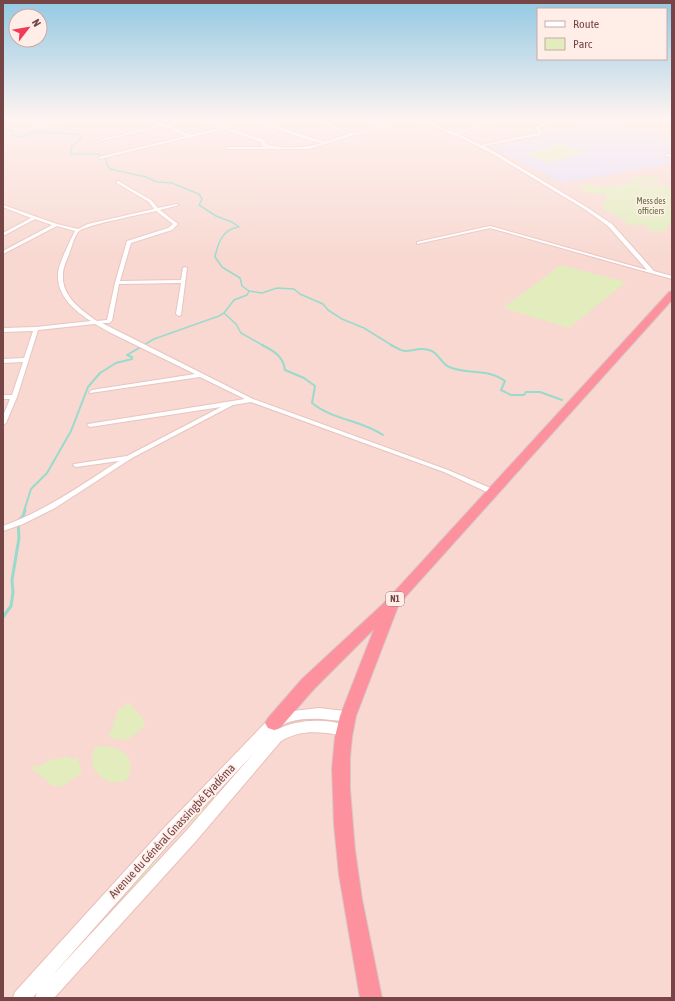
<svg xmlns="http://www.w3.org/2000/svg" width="675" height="1001" viewBox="0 0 675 1001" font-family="'Asap Condensed',sans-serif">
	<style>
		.residential { fill: #f8d8d1 }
		.education { fill: #e4ddfa }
		.green { fill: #e2ecbd }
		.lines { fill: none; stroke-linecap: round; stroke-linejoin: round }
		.stream-far2 { stroke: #98dbcc; stroke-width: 1.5 }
		.stream-far1 { stroke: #98dbcc; stroke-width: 2 }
		.stream { stroke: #98dbcc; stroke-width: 3 }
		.street-casing { stroke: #e8c4c0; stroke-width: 2 }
		.secondary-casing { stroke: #eabfba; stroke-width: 2 }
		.highway-casing { stroke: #d6c7c8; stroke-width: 2 }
		.street { fill: #fff; fill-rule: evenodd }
		.secondary { fill: #fff; fill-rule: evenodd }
		.highway { fill: #fe919e; fill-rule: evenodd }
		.labels { text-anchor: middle; stroke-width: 3.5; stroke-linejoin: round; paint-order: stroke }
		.far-park-label { font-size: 9px; fill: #5f7237; stroke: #ffede8 }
		.shield { fill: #ffede8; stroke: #9f7777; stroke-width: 1 }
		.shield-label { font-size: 9px; font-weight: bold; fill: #764546 }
		.near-street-label { font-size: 12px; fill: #764546; stroke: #ffede8 }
	</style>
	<rect width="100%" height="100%" fill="#fee7e0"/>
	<!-- residential -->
	<path class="residential" d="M3,119H672V998H3Z"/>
	<!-- education -->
	<path class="education" d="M595,120L615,124L672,140V159L666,164L649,168L561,183L493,148L587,124Z"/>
	<!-- green -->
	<path class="green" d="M561,144L586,152L549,163L525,154Z
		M631,177H657L662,183H635Z
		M630,183L653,186H672V224L666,226L668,228L665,230L667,231L654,232L648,230L646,226L643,225H628L623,219L605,210L602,207L607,197L606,194H594L581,190L582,185L614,187Z
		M561,265L626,282L569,328L503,308Z
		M128,702L145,721L143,728L127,740L110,738L109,733L114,727L113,724L119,708H123Z
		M308,718L316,719L317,721L289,723L277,730L191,826L189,824L199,811L282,722Z
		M103,746C123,747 138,759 127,780C121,781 115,784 108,781C94,775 87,760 96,747Z
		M69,756L70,759L77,757L82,773L62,786H53L30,767L44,765L46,761Z
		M154,861H156L158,863L37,998H27Z"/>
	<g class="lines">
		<!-- stream-far2 -->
		<path class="stream-far2" d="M3,128L13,131L11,135L21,137L35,132L78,134L82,138L72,146L71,154H99L107,160L106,162L110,169L146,177L157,182L172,183L199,194L202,199L199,205L216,216L232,222L239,227C223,229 218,242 215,257L222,267L240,278L242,286L249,291L262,293L277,288L294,289L300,294L323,304L328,310L342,319L364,328L393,346
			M224,313L236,324L241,333L264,346
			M142,346L154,339L219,316L224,313L234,300L247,295L249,291"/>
		<!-- stream-far1 -->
		<path class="stream-far1" d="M262,345C274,351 283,356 285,370L304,378L315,386L312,403C333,420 361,420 383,435
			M391,345C395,347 401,351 405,351C414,351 418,347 429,350C437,351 441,363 449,367C468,375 488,368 505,381L501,390L511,395H524L526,392H540L562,400
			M24,511L31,489L47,473L71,431L88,387L100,373L116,363L132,359V357L127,355L144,345"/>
		<!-- stream -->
		<path class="stream" d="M3,617L11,606L13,592L12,580L19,538L18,521L23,516L25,510"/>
		<defs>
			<path id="street" d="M8,119H17L3,122V120Z
				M68,119H75L30,130L28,129Z
				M146,119H151L165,124L190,135L220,128L194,119C205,119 216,128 226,127C238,126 250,119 264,119L259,121L325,142L348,134L337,130L317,119C330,119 339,133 352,133C359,133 375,128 383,126L364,119C372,119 379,124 386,125C393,125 405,119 415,119L354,135L309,149H227L226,147H266L263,146L261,142L224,129L99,159V157L186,136L163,126L101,141L99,140L160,125ZM256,122L312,141L322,143C305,148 282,150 266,144L264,140L228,128Z
				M417,119H422L455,133L494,119H500L458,134L481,145L538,133V130L535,128L545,122L529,119L548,121L561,119L549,123L539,128L542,130L541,135L484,146L495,152L588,208L612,224L654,271L672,276V279L490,228L417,244V242L490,226L647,270L608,226L586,210L493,154L461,138Z
				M667,154L672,155V157L666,156L665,155Z
				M118,181L151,200L158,208L177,204L179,205L160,210L178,224L172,230L131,243L120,281L181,280L183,268L185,267L187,268L181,315L179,316L176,314L181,283L119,284L112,321L109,323H102L253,399L448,470L495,490L496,492L495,494H491L444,472L251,402L233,405L132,458L55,508L23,524L3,531V526C45,511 81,485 119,461L76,467L73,465L74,464L127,456L221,407L90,427L87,425L88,424L245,399L200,377L90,393L89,392L92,390L195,374L109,332L95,324L38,330L17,397L6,423L3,425V416L10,399H3V395H12L23,362L3,363V359L24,358L33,331L3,332V328L36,327L91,321C75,311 57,296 58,275C58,267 62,260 64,254C68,246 71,238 75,231L57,226L3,254V251L52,225L35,219L3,236V233L31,218L3,207V205L57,224L78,229L88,224L154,209L149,202L117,183L116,182ZM156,211L173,224L168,228L127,241L115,283L107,320L97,321C81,310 61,296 63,274C63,267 67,260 69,254C72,247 74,236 79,231C86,225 143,214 156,211Z"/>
			<path id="secondary" d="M319,708L353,712L355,716L353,720C346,722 338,720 331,720C313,718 288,717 274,731C296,719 325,718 349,726L351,730L349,734C342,736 334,734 327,733C310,731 296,732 281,741L196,841L54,998H35L37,993L32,998H13L15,992L164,828L269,719L293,711ZM253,754L186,831L50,978L174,838Z"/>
			<path id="highway" d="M672,291V300L399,604L356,716L352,737L350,758V789L355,850L362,899L382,998H360L339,875L334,825L332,768L335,737L340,716L374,629L314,689L280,728L274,730L268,728L265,723L268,718L302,679L385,602L669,292Z"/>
		</defs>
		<!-- street casing -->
		<use href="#street" class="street-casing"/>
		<!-- secondary casing -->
		<use href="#secondary" class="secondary-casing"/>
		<!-- highway casing -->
		<use href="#highway" class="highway-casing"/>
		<!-- street -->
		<use href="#street" class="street"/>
		<!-- secondary -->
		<use href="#secondary" class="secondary"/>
		<!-- highway -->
		<use href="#highway" class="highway"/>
	</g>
	<!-- sky -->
	<linearGradient id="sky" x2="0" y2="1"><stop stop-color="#93c9e3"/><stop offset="0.46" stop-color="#fff4f1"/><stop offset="1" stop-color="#fff4f1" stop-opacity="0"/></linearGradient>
	<rect width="675" height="259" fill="url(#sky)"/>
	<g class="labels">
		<!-- far-park labels -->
		<g class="far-park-label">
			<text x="651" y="204">Mess des<tspan x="651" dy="10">officiers</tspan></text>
		</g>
		<!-- shield labels -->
		<rect class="shield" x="386" y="592" width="18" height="14" rx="3"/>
		<g class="shield-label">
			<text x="395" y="602">N1</text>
		</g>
		<!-- near-street labels -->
		<g class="near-street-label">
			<text transform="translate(172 831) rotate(-47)" y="4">Avenue du Général Gnassingbé Eyadéma</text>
		</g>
	</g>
	<!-- border -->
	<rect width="675" height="1001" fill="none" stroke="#764546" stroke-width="8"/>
	<!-- legend -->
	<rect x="537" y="8" width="130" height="52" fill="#ffede8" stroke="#c8aaa7"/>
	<rect x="545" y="21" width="20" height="6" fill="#ffffff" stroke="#c8aaa7"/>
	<text x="573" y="28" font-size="12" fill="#764546">Route</text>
	<rect x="545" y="38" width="20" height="12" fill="#e2ecbd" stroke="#c8aaa7"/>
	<text x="573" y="48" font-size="12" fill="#764546">Parc</text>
	<!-- north arrow -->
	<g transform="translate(28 28) rotate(59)"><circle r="19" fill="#ffede8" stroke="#c8aaa7"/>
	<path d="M0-3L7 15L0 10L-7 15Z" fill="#f23a57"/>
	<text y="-6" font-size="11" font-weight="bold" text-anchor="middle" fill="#764546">N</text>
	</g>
</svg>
